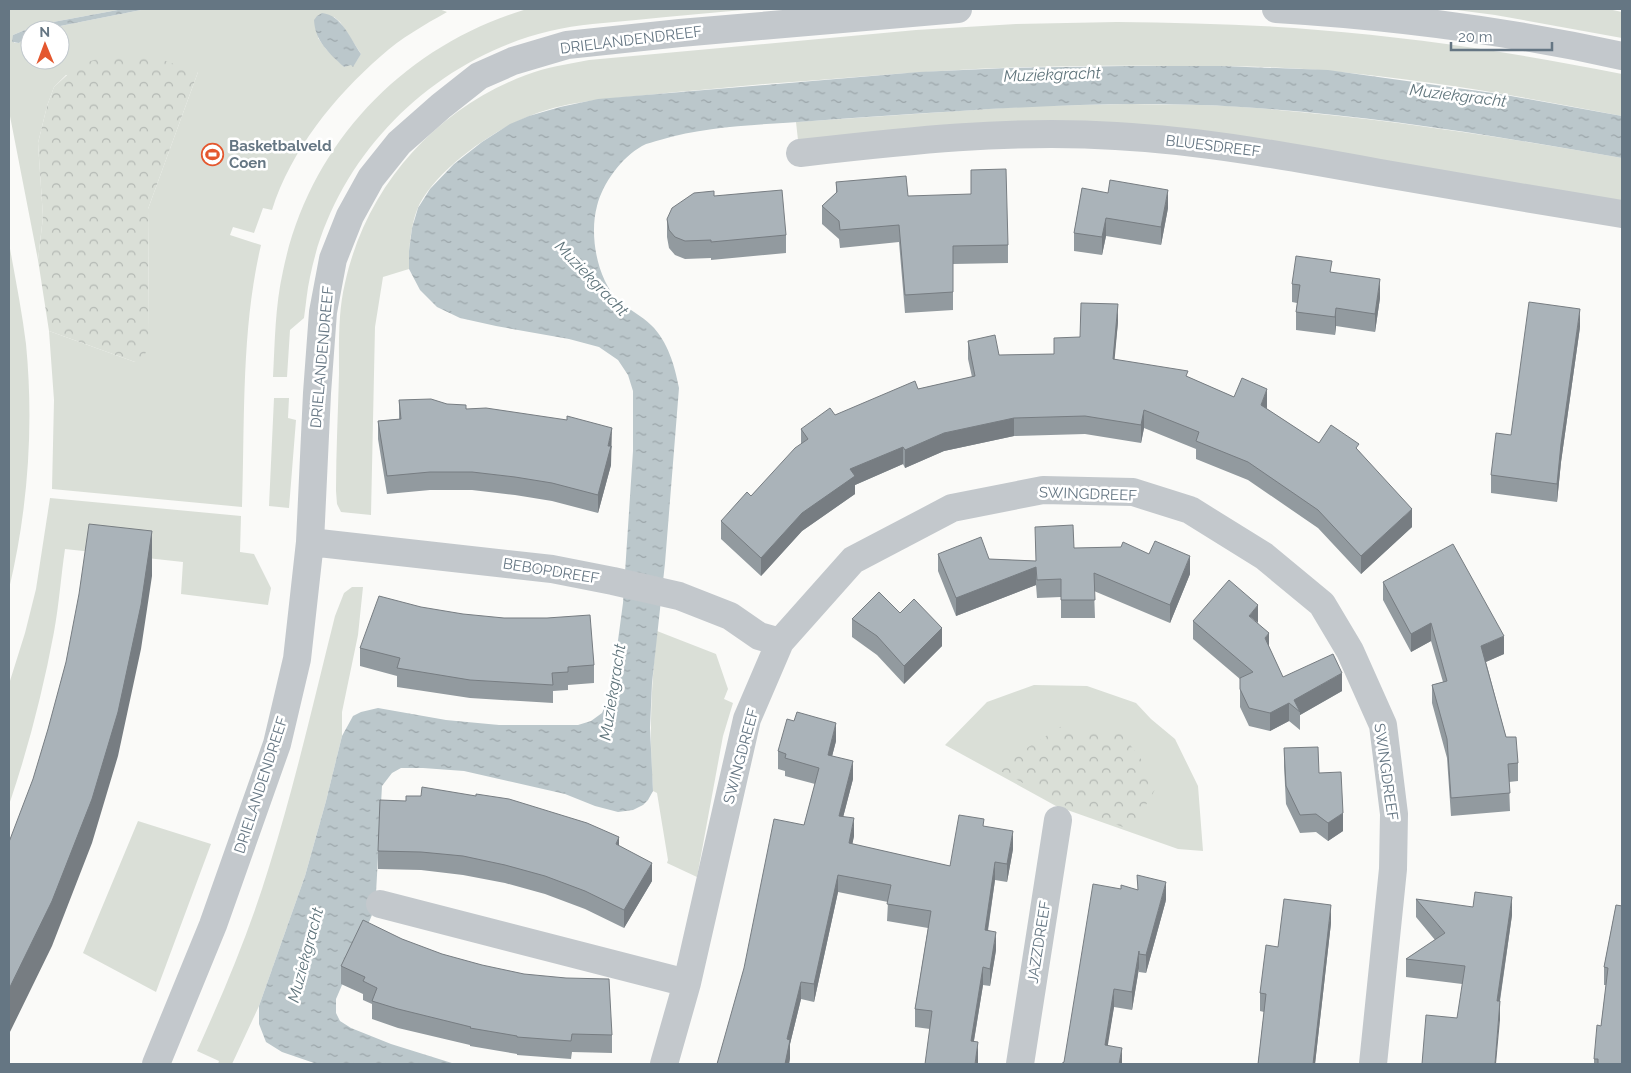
<svg xmlns="http://www.w3.org/2000/svg" width="1631" height="1073" viewBox="0 0 1631 1073" font-family="Raleway,sans-serif">
	<style>
		.grass { fill: #dadfd7; fill-rule: evenodd }
		.forest { fill: url(#forest-crowns) }
		.water { fill: url(#water-ripples) }
		.lines { fill: none; stroke-linecap: round; stroke-linejoin: round }
		.street { stroke: #c3c8cc; stroke-width: 28 }
		.wall { fill: #929a9f }
		.shaded-wall { fill: #777d82 }
		.building { fill: #aab3b9; stroke: #777d82 }
		.labels { text-anchor: middle; stroke-width: 5; stroke-linejoin: round; paint-order: stroke }
		.street-label { font-size: 15px; fill: #657683; stroke: #fff }
		.poi-label { font-size: 15px; font-weight: bold; fill: #657683; stroke: #fff; text-anchor: start }
		.water-label { font-size: 16px; font-style: italic; fill: #60757c; stroke: #fff }
	</style>
	<defs>
		<pattern id="forest-crowns" width="20" height="18" patternUnits="userSpaceOnUse" patternTransform="scale(1.25)"><rect width="20" height="18" fill="#dadfd7"/><path d="M2 6a3 3 0 1 1 6 0M12 15a3 3 0 1 1 6 0" fill="none" stroke="#b4b9b4"/></pattern>
		<pattern id="water-ripples" width="26" height="14" patternUnits="userSpaceOnUse" patternTransform="scale(1.25)"><rect width="26" height="14" fill="#bbc7cb"/><path d="M2 4q2-2 4 0t4 0M15 11q2-2 4 0t4 0" fill="none" stroke="#9ca6aa"/></pattern>
	</defs>
	<rect width="100%" height="100%" fill="#fafaf8"/>
	<!-- grass -->
	<path class="grass" d="M9,9H123L37,25L13,35L14,43H19L30,34V60H60V30H40L146,9H439L447,12C424,25 401,38 381,56C334,97 291,150 272,210L263,208L254,233L233,227L230,235L261,245C241,330 245,420 242,507L52,489L54,400L49,331L135,362L149,330L148,209L198,72L66,75L54,87L47,106L38,143L43,217L38,260L9,111ZM334,17L340,22L361,54L353,66L351,64L344,67L326,49L318,38Z
		M527,9H756C716,12 676,16 636,20C607,23 578,24 550,31C432,59 334,157 310,277C307,290 306,304 304,318L290,330L287,377H273C275,342 275,306 283,271C309,144 404,45 527,9Z
		M1449,9H1608L1622,12V38L1495,15Z
		M1117,22C1184,23 1251,24 1318,30C1420,38 1522,54 1622,74V116C1526,97 1428,80 1330,71C1278,66 1225,66 1172,66C1096,65 1019,66 942,71C883,74 824,80 765,84C726,88 687,91 647,95C606,99 563,101 525,118C489,133 432,173 417,210C410,229 409,249 409,269L383,277L375,327L371,515L341,512L337,504L336,491C336,452 338,413 339,374C339,343 338,312 345,283C366,187 435,109 526,75C547,67 568,64 589,60L916,30L1016,24Z
		M1131,104C1168,105 1205,104 1242,107C1370,116 1496,136 1622,158V205L1244,141L798,140L796,122L1034,106Z
		M9,243C15,277 22,311 26,344C34,426 28,509 9,589Z
		M274,398H289L288,418L296,420L289,508L269,506Z
		M50,498L241,516L240,552L254,554L271,588L268,605L181,594L183,562L65,549C61,576 59,605 54,632C43,691 28,749 9,805V684L25,633L36,589Z
		M352,587H363L358,635L342,712V736L326,801L305,876L259,1006L232,1064H218L219,1061L197,1051C224,991 250,930 269,867C295,784 314,700 335,616L344,593Z
		M657,631L716,654L728,689L724,699L733,703L723,736L697,877L667,863L668,860L657,793L653,791C649,735 651,687 657,631Z
		M1034,685L1087,686L1136,703L1151,719L1175,739L1198,786L1203,851L1178,849L1056,806L945,745L987,702Z
		M138,821L211,844L156,992L83,953Z"/>
	<!-- forest -->
	<path class="forest" d="M129,54H145L198,72L148,209L149,330L148,347L143,359L135,362L49,331L38,260L43,217L38,143L47,106L54,87L78,65L107,56Z
		M1062,726L1122,734L1159,783L1131,830L1066,806L995,768Z"/>
	<!-- water -->
	<path class="water" d="M123,9H146L40,30H30V34L19,43L12,42L13,35L37,25Z
		M322,13C342,15 351,40 361,54L353,67L351,65L344,67C329,53 315,41 314,20L317,16Z
		M1125,66H1221L1328,70L1500,94L1622,116V158C1496,136 1369,115 1241,107C1147,101 1053,105 960,111C910,114 861,117 812,121C762,125 709,125 660,140C654,142 647,143 642,146C621,158 603,183 597,206C589,235 597,281 620,302C630,310 642,316 651,325C668,341 675,367 679,388L665,563L652,683L650,728L653,791L648,800L643,805L633,810L618,812L595,806L565,794L464,771L423,768H401L392,773L382,786L376,893L370,909L372,915L336,999V1013L340,1021L351,1028L391,1044L455,1064H317L282,1052L266,1042L259,1024V1006L305,876L326,801L342,736L353,716L361,712L378,708L446,720L499,725H578L591,721L602,713L607,702L612,685L623,603L633,451V391L628,375L618,360L599,347L569,339L496,326L460,318L437,307L420,290L409,269V251L412,228L418,208L430,189L454,164L482,142L510,124L529,116L560,107L598,99L919,72L1007,68Z"/>
	<g class="lines">
		<!-- street -->
		<path class="street" d="M1276,9C1392,16 1509,31 1622,56
			M800,153C905,141 1011,129 1116,136C1205,141 1292,157 1380,173C1461,187 1541,201 1622,214
			M310,542L552,569L613,581L679,596L730,616L759,636L780,642
			M380,904L687,983
			M156,1064L213,925L277,744L297,659L310,542L317,393L323,312L333,259L350,216L371,178L399,143L441,106L479,76L513,61L567,45L680,33L958,9
			M664,1064L687,983L747,719L780,642L853,560L952,508L1043,490L1133,492L1190,510L1264,556L1322,604L1350,651L1383,725L1394,814L1393,869L1373,1064
			M1020,1064L1058,820"/>
	</g>
	<!-- wall -->
	<path class="wall" d="M836,182L908,196L1008,245V263L953,264V310L905,313L899,242L840,248L839,239L822,224V206L836,193Z
		M1082,188L1168,208L1161,245L1106,236L1102,255L1074,251V233Z
		M714,196L786,235V253L711,260V258L685,259L675,255L669,248L667,237V219Z
		M1332,272L1380,298L1375,332L1336,326L1335,335L1296,330V312L1297,303L1292,302V284Z
		M1118,322L1114,359L1188,377L1234,397L1267,407V409L1319,443L1359,451L1412,527L1361,574L1318,528L1248,480L1196,459V449L1144,428L1141,443L1085,434L1014,436L944,451L905,468L903,464L855,485V494L802,531L761,576L721,539V521L751,496L801,444V429L835,415L918,389L972,377L968,359V341L999,355L1054,354L1080,337Z
		M1580,327L1561,462L1557,502L1491,493V475L1511,435Z
		M399,400L447,404L612,446L611,450V465L598,513L552,501L515,495L472,490H430L387,494L378,439V421L399,419Z
		M1074,548L1149,554L1190,574L1170,623L1094,591L1095,618H1061V597L1037,598L1036,585L956,616L938,571V554L989,559L1036,561Z
		M1383,582L1504,654L1486,662L1506,737L1518,763V781L1509,782L1510,811L1451,816L1447,758L1432,703V685L1443,682L1431,641L1411,652L1383,600Z
		M852,619L942,646L904,684L877,655L852,637Z
		M1193,621L1258,623L1283,677L1342,691L1300,715V730L1289,721L1270,731L1249,726L1240,707V679L1193,639Z
		M360,648L594,665V683L568,685V690L553,691V703L470,698L397,687V676L360,666Z
		M794,721L836,741L832,756L853,779L843,817L854,836L852,844L950,866L984,827L1013,849L1007,882L995,880L988,931L996,950L990,986L983,985L974,1041L978,1059L930,1029L915,1027V1009L928,928L887,921L888,902L838,892L814,1002L801,999L790,1044V1058L789,1064H717L804,825L815,784L785,776V771L778,769V751Z
		M1284,748L1319,773L1343,831L1328,841L1316,832L1300,833L1286,804L1284,766Z
		M619,846L652,881L624,928L585,909L545,894L505,883L463,875L421,870L378,869V851Z
		M1416,899L1512,915L1500,1001V1020L1462,984L1406,977V959L1435,940L1416,917Z
		M1166,900L1146,973L1139,972V968L1132,1010L1114,1007L1107,1046L1122,1064L1064,1062Z
		M1616,905L1622,1064H1594V1059L1601,1026L1606,985H1604V967Z
		M1331,923L1315,1064H1258L1264,1012L1260,1011V993L1278,947Z
		M402,939L612,1035V1053L572,1052L571,1059L517,1055V1054L470,1046V1045L398,1028L372,1019V1004L363,1000V994L341,984V966Z"/>
	<!-- shaded-wall -->
	<path class="shaded-wall" d="M1168,190V208L1161,245V227Z
		M1106,218V236L1102,255V237Z
		M1380,279V298L1375,332V314Z
		M1118,304V322L1113,377V359Z
		M1336,308V326L1335,335V317Z
		M1580,309V327L1561,462L1557,502V484L1561,444Z
		M1267,389V407L1261,423V405Z
		M1144,410V428L1141,443V425Z
		M1014,418V436L944,451L905,468V450L944,433Z
		M612,428L611,465L598,513V495L608,446Z
		M903,447V464L855,485V494L802,531L761,576V558L802,513L850,469Z
		M1412,509V527L1361,574V556Z
		M152,531V576L141,649L118,756L92,843L52,946L9,1034V989Z
		M1190,556V574L1170,623V605Z
		M1036,567V585L956,616V598Z
		M1258,605V623L1249,616Z
		M1431,623V641L1411,652V634Z
		M942,628V646L904,684V666Z
		M1269,633V651L1265,638Z
		M1504,636V654L1481,664V646Z
		M1342,673V691L1300,715V712L1294,700Z
		M1289,703V721L1270,731V713Z
		M836,723V741L828,772V755Z
		M853,761V779L839,833V816Z
		M1343,813V831L1328,841V823Z
		M854,818V836L849,861V843Z
		M1013,831V849L1007,882V864Z
		M619,837V855L616,844Z
		M995,862V880L985,948V930Z
		M652,863V881L624,928V910Z
		M838,875V892L814,1002V984Z
		M1166,882V900L1146,973V955Z
		M1512,897V915L1497,1019V1001Z
		M1331,905V923L1315,1064H1313Z
		M996,932V950L990,986V969Z
		M1139,951V968L1132,1010V992Z
		M983,967V985L971,1058V1041Z
		M801,982V999L790,1044V1058L789,1064H785L787,1039Z
		M1114,989V1007L1105,1063V1045Z
		M1500,1001V1020L1496,1064H1495Z
		M978,1042V1064H975Z
		M1122,1048V1064H1119Z"/>
	<!-- building -->
	<path class="building" d="M1006,169L1008,245L953,246V292L905,295L899,225L840,230L839,221L822,206L837,192L836,182L906,176L908,196L971,194V170Z
		M1110,180L1168,190L1161,227L1106,218L1102,237L1074,233L1082,188L1108,193Z
		M782,190L786,235L711,242V240L685,241L675,237L669,230L667,219L672,208L694,193L714,191V196Z
		M1296,256L1332,261L1330,272L1380,279L1375,314L1336,308L1335,317L1296,312L1300,285L1292,284Z
		M1529,302L1580,309L1561,444L1557,484L1491,475L1496,433L1511,435Z
		M1081,303L1118,304L1113,359L1188,371L1186,376L1234,397L1242,378L1267,389L1261,405L1319,443L1331,425L1359,444L1356,448L1412,509L1361,556L1318,510L1248,462L1196,441L1199,432L1144,410L1141,425L1085,416L1014,418L944,433L905,450L903,447L850,469L855,476L802,513L761,558L721,521L747,492L751,496L795,448L808,439L801,429L830,408L835,415L915,381L918,389L975,376L968,341L995,335L999,355L1054,354V338L1080,337Z
		M431,399L447,404L466,405V409L486,408L567,420V416L612,428L608,446H611L598,495L552,483L515,477L472,472H430L387,476L378,421L401,419L399,400Z
		M89,524L152,531L141,605L118,712L92,799L52,901L9,989V842L33,779L48,729L66,662L79,594Z
		M1073,525L1074,548L1121,547L1123,542L1149,554L1155,541L1190,556L1170,605L1094,573L1095,600H1061V579L1037,580L1036,567L956,598L938,554L981,537L989,559L1036,561L1035,527Z
		M1453,544L1504,636L1481,646L1506,737H1516L1518,763L1508,764L1510,793L1451,798L1447,739L1432,685L1447,681L1431,623L1411,634L1383,582Z
		M1229,580L1258,605L1249,616L1269,633L1265,638L1283,677L1333,654L1342,673L1294,700L1300,712L1289,703L1270,713L1249,708L1240,689V678L1253,672L1193,621Z
		M879,592L900,613L914,599L942,628L904,666L877,636L852,619Z
		M379,596L421,607L463,614L504,618H547L590,615L594,665L568,667V672L552,673L553,685L470,680L397,668L400,658L360,648Z
		M797,712L836,723L828,755L853,761L839,816L854,818L849,843L950,866L959,815L984,819L983,826L1013,831L1007,864L995,862L985,930L996,932L990,969L983,967L971,1041L978,1042L975,1064H925L932,1011L915,1009L931,911L887,904L891,885L838,875L814,984L801,982L787,1039L790,1040L785,1064H717L744,968L774,819L804,825L819,768L785,758L786,754L778,751L787,719L794,721Z
		M1318,747L1319,773L1341,772L1343,813L1328,823L1316,814L1300,815L1286,786L1284,748Z
		M422,787L476,796V794L509,799L587,823L619,837L616,844L652,863L624,910L585,891L545,876L505,865L463,856L421,852L378,851L380,800L406,801V796H421Z
		M1137,875L1166,882L1146,955L1139,954V951L1132,992L1114,989L1105,1045L1122,1048L1119,1064H1061L1064,1062L1093,884L1121,889V885L1138,890Z
		M1475,892L1512,897L1497,1001H1500L1495,1064H1422L1426,1015L1457,1018L1465,966L1406,959L1445,933L1416,899L1473,907Z
		M1284,899L1331,905L1313,1064H1258L1266,994L1260,993L1266,945L1278,947Z
		M1616,905L1622,906V1064H1598V1059H1594L1597,1025L1601,1026L1608,968L1604,967Z
		M363,920L402,939L442,954L482,965L524,974L566,978L609,979L612,1035L572,1034L571,1041L517,1037V1036L470,1028L471,1027L398,1009L372,1001L377,988L363,981L365,977L341,966Z"/>
	<!-- icons -->
	<defs>
		<symbol id="stadium-ring" viewBox="-11 -11 22 22"><circle r="9.5" fill="#fff" stroke="#e4572e" stroke-width="1.5"/><path d="M0-5a6.5 5 0 1 0 0 10a6.5 5 0 1 0 0-10ZM-3.5-1.8h7v3.6h-7Z" fill="#e4572e"/></symbol>
	</defs>
	<g fill-rule="evenodd">
		<use href="#stadium-ring" x="200" y="142" width="25" height="25"/>
	</g>
	<g class="labels">
		<!-- street labels -->
		<g class="street-label">
			<text transform="translate(631 40) rotate(-7)" y="5">DRIELANDENDREEF</text>
			<text transform="translate(1213 146) rotate(7)" y="5">BLUESDREEF</text>
			<text transform="translate(322 357) rotate(-85)" y="5">DRIELANDENDREEF</text>
			<text transform="translate(1088 494) rotate(2)" y="5">SWINGDREEF</text>
			<text transform="translate(551 571) rotate(9)" y="5">BEBOPDREEF</text>
			<text transform="translate(741 756) rotate(-75)" y="5">SWINGDREEF</text>
			<text transform="translate(1386 772) rotate(82)" y="5">SWINGDREEF</text>
			<text transform="translate(261 785) rotate(-72)" y="5">DRIELANDENDREEF</text>
			<text transform="translate(1039 942) rotate(-81)" y="5">JAZZDREEF</text>
		</g>
		<!-- poi labels -->
		<g class="poi-label">
			<text x="229" y="151">Basketbalveld<tspan x="229" dy="17">Coen</tspan></text>
		</g>
		<!-- water labels -->
		<g class="water-label">
			<text transform="translate(1052 74) rotate(-2)" y="6">Muziekgracht</text>
			<text transform="translate(1458 95) rotate(7)" y="6">Muziekgracht</text>
			<text transform="translate(592 278) rotate(46)" y="6">Muziekgracht</text>
			<text transform="translate(612 692) rotate(-81)" y="6">Muziekgracht</text>
			<text transform="translate(305 955) rotate(-75)" y="6">Muziekgracht</text>
		</g>
	</g>
	<!-- border -->
	<rect width="1631" height="1073" fill="none" stroke="#657683" stroke-width="20"/>
	<!-- north arrow -->
	<g transform="translate(45 45) rotate(359)"><circle r="24" fill="#ffffff" stroke="#c1c8cd"/>
	<path d="M0-4L9 19L0 12L-9 19Z" fill="#e4572e"/>
	<text y="-8" font-size="14" font-weight="bold" text-anchor="middle" fill="#657683">N</text>
	</g>
	<!-- scale -->
	<path d="M1451 42v8h101v-8" fill="none" stroke="#657683" stroke-width="2.5"/>
	<text x="1458" y="42" font-size="15" fill="#657683" stroke="#ffffff" stroke-width="4" paint-order="stroke">20 m</text>
</svg>
